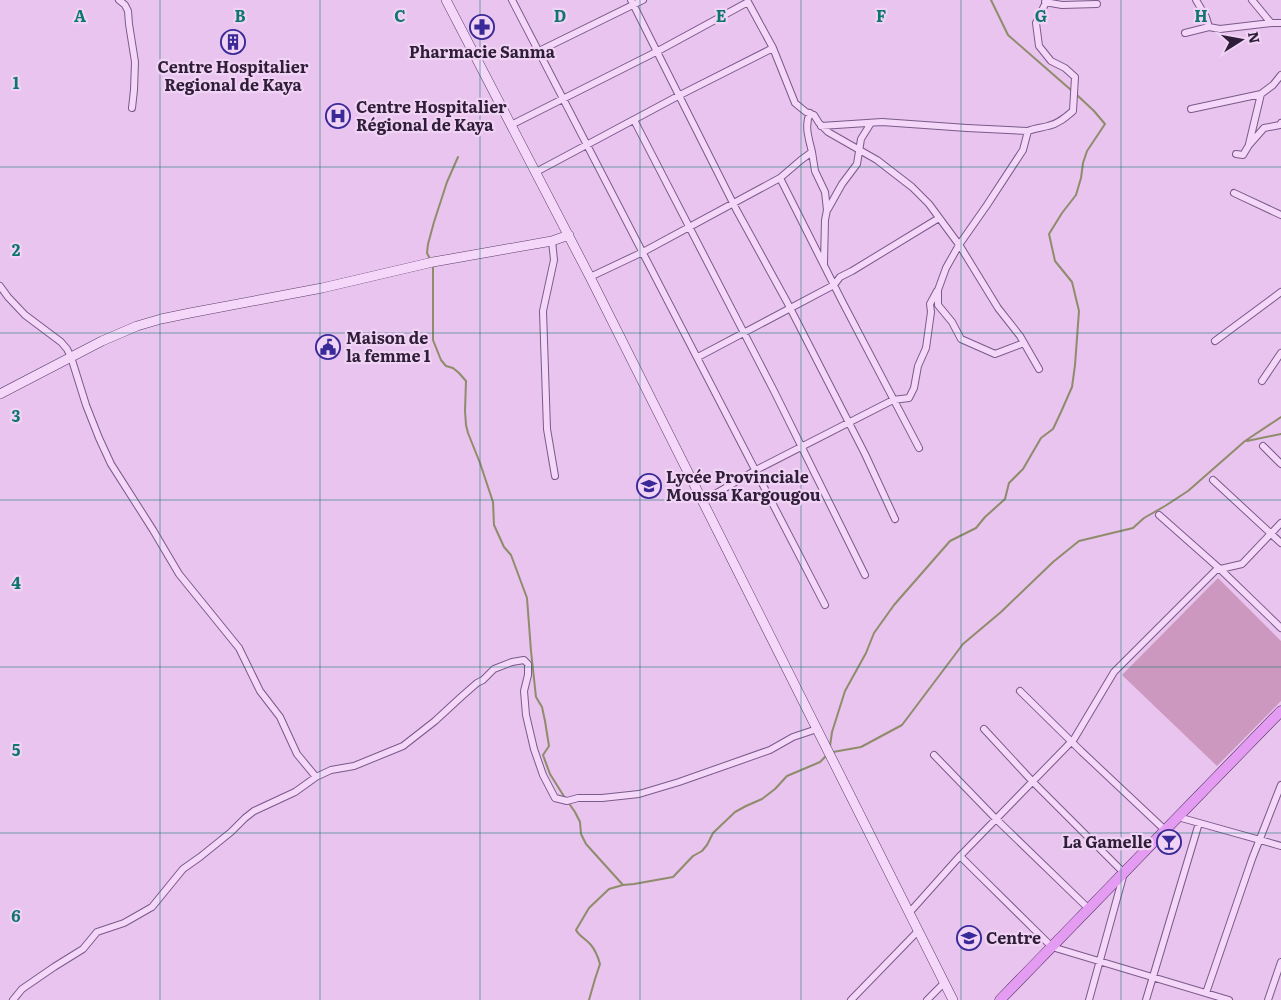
<svg xmlns="http://www.w3.org/2000/svg" width="1281" height="1000" viewBox="0 0 1281 1000" font-family="Literata,serif">
	<style>
		.green { fill: #cc98bf }
		.lines { fill: none; stroke-linecap: round; stroke-linejoin: round }
		.stream { stroke: #8f8c6c; stroke-width: 2 }
		.street-casing { stroke: #7a5a89; stroke-width: 8 }
		.secondary-casing { stroke: #5b3d6b; stroke-width: 10 }
		.primary-casing { stroke: #472e56; stroke-width: 11 }
		.street { stroke: #f4d7f9; stroke-width: 6 }
		.secondary { stroke: #f4d7f9; stroke-width: 9 }
		.primary { stroke: #e39cf1; stroke-width: 10 }
		.grid { fill: none; stroke: #0f766e; stroke-width: 1; stroke-opacity: 0.55 }
		.labels { text-anchor: middle; stroke-width: 4.5; stroke-linejoin: round; paint-order: stroke }
		.poi-label { font-size: 16px; font-weight: bold; fill: #2f1e39; stroke: #f1d3f5; text-anchor: start }
		.grid-label { font-size: 16px; text-anchor: middle; font-weight: bold; fill: #0f766e; stroke: #f1d3f5; stroke-width: 4.5; stroke-linejoin: round; paint-order: stroke }
	</style>
	<rect width="100%" height="100%" fill="#e8c4ee"/>
	<!-- green -->
	<path class="green" d="M1218,578L1281,641V701L1217,766L1122,675Z"/>
	<g class="lines">
		<!-- stream -->
		<path class="stream" d="M991,0L1008,35L1071,90
			M430,259L427,253L428,244L434,222L447,182L458,157
			M433,265V340L441,360L446,366L453,368L459,373L466,381L465,411L466,425L468,433L480,463L493,502L494,525L504,547L511,555L527,598L531,651L536,697L542,707L545,721L549,746L543,755L550,774L565,798
			M1247,441L1281,434
			M830,746L832,732L845,691L866,653L874,633L894,605L950,541L976,528L985,517L1005,499L1009,483L1023,469L1041,438L1053,429L1061,412L1072,387L1075,365L1079,311L1072,282L1055,261L1049,234L1062,213L1076,195L1081,178L1083,163L1087,151L1105,124L1094,111L1077,95
			M833,752L861,747L902,725L963,644L1001,612L1053,562L1079,541L1133,528L1144,518L1165,506L1188,491L1245,441L1281,417
			M568,802L575,812L580,822L581,834L586,844L623,885
			M589,1000L595,979L600,964C598,957 596,951 591,945C586,939 579,936 576,930L589,908L609,889L623,885L634,884L673,877L693,856L702,851L707,845L713,833L735,812L746,806L762,799L775,789L787,776L820,762L827,755"/>
		<defs>
			<path id="street" d="M119,0L125,5L128,11L129,24L135,62L134,90L132,108
				M512,0L825,605
				M631,0L736,209L787,302L865,454L895,519
				M1196,0L1206,17L1209,27
				M1252,0L1271,23
				M1045,2L1062,5L1097,4
				M1185,33L1209,27L1220,29L1271,23H1281
				M539,51L643,0
				M1191,109L1261,94L1273,85L1281,75
				M634,120L774,391L865,575
				M511,125L658,51L748,2L773,48L795,103L806,112L814,115L819,123L828,132L877,160L912,187L929,204L960,246L998,308L1020,336L1039,369
				M821,126L882,122L967,128L1028,131L1023,150L987,205L959,245L946,268L938,290V305L952,322L961,339L995,354L1024,343
				M1028,131C1035,128 1041,128 1048,126C1058,124 1066,117 1073,111L1075,77L1065,68L1051,61L1039,46L1036,23L1047,0
				M1249,144L1261,94
				M812,152L815,171L825,192L827,210L825,220L824,263
				M1236,154L1243,155L1249,145L1264,128L1280,125L1281,123
				M536,172L680,95L773,48
				M780,178L843,303L919,448
				M1234,193L1281,215
				M828,209L842,184L857,164L861,139L871,123
				M552,241L554,260L543,311L547,429L555,476
				M590,277L643,252L780,178L801,160L812,152C809,139 804,126 810,113
				M0,286L8,297L25,315L61,342L67,349L71,357L86,405L99,438L111,464L153,530L179,574L239,648L260,691L280,717L297,754L316,777
				M1215,341L1281,292
				M698,357L834,285L840,277L852,271L939,218
				M1262,381L1281,353
				M1263,446L1281,464
				M1213,480L1281,543
				M703,501L756,470L893,400L909,398L914,388L918,366L926,348L931,312L930,304L937,291
				M1159,515L1220,569L1281,628
				M1020,691L1081,751L1165,830
				M984,729L1033,782L1124,873L1089,1000
				M934,755L996,819L1089,909
				M1178,817L1281,846
				M960,856L1052,947L1229,1000
				M909,913L960,856L1074,739L1114,672L1216,570L1242,564L1281,523
				M1206,993L1252,859L1281,785
				M13,1000L22,989L54,967L83,949L97,932L124,923L152,907L183,869L200,857L231,832L245,818L254,811L295,792L316,777L331,770L354,766L403,746L435,721L461,697L477,683L483,680L494,669L512,662L524,660L528,664V675L524,691L526,715L534,749L543,775L555,798L567,801L578,798H602L639,794L679,782L770,750L793,737L817,729
				M851,1000L918,931
				M927,1000L944,983
				M1146,1000L1199,823
				M1268,1000L1281,962"/>
			<path id="secondary" d="M446,0L590,277L953,1000
				M0,394L102,341L137,326L161,319L190,313L322,288L433,262L552,241L569,235"/>
			<path id="primary" d="M1000,1000L1281,711"/>
		</defs>
		<!-- street casing -->
		<use href="#street" class="street-casing"/>
		<!-- secondary casing -->
		<use href="#secondary" class="secondary-casing"/>
		<!-- primary casing -->
		<use href="#primary" class="primary-casing"/>
		<!-- street -->
		<use href="#street" class="street"/>
		<!-- secondary -->
		<use href="#secondary" class="secondary"/>
		<!-- primary -->
		<use href="#primary" class="primary"/>
	</g>
	<!-- grid -->
	<path class="grid" d="M160,0V1000M320,0V1000M480,0V1000M640,0V1000M801,0V1000M961,0V1000M1121,0V1000M0,167H1281M0,333H1281M0,500H1281M0,667H1281M0,833H1281"/>
	<!-- icons -->
	<defs>
		<symbol id="pharmacy-ring" viewBox="-11 -11 22 22"><circle r="9.5" fill="#f1d3f5" stroke="#392a98" stroke-width="1.5"/><path d="M-2-6h4v4h4v4h-4v4h-4v-4h-4v-4h4Z" fill="#392a98"/></symbol>
		<symbol id="building-ring" viewBox="-11 -11 22 22"><circle r="9.5" fill="#f1d3f5" stroke="#392a98" stroke-width="1.5"/><path d="M-4-6H4V6H1V3H-1V6H-4ZM-2.5-4.3h1.7v1.8h-1.7ZM.8-4.3h1.7v1.8H.8ZM-2.5-1h1.7V.8h-1.7ZM.8-1h1.7V.8H.8Z" fill="#392a98"/></symbol>
		<symbol id="hospital-ring" viewBox="-11 -11 22 22"><circle r="9.5" fill="#f1d3f5" stroke="#392a98" stroke-width="1.5"/><path d="M-5-5h3v3.5h4V-5h3V5h-3V1.5h-4V5h-3Z" fill="#392a98"/></symbol>
		<symbol id="civic-ring" viewBox="-11 -11 22 22"><circle r="9.5" fill="#f1d3f5" stroke="#392a98" stroke-width="1.5"/><path d="M-.6-6.5H3V-4.5H.6V-3L4-1V1h2V6H-6V1h2V-1L-.6-3ZM-1.2 2.5V6h2.4V2.5Z" fill="#392a98"/></symbol>
		<symbol id="school-ring" viewBox="-11 -11 22 22"><circle r="9.5" fill="#f1d3f5" stroke="#392a98" stroke-width="1.5"/><path d="M0-5L7-2L0 1L-7-2ZM-4 1L0 2.5L4 1V4Q0 6-4 4Z" fill="#392a98"/></symbol>
		<symbol id="bar-ring" viewBox="-11 -11 22 22"><circle r="9.5" fill="#f1d3f5" stroke="#392a98" stroke-width="1.5"/><path d="M-6-5H6L.8 .8V4.5H3.5V6h-7V4.5H-.8V.8Z" fill="#392a98"/></symbol>
	</defs>
	<g fill-rule="evenodd">
		<use href="#pharmacy-ring" x="468" y="13" width="28" height="28"/>
		<use href="#building-ring" x="219" y="28" width="28" height="28"/>
		<use href="#hospital-ring" x="324" y="102" width="28" height="28"/>
		<use href="#civic-ring" x="314" y="333" width="28" height="28"/>
		<use href="#school-ring" x="635" y="472" width="28" height="28"/>
		<use href="#bar-ring" x="1155" y="828" width="28" height="28"/>
		<use href="#school-ring" x="955" y="924" width="28" height="28"/>
	</g>
	<g class="labels">
		<!-- poi labels -->
		<g class="poi-label">
			<text x="482" y="58" text-anchor="middle">Pharmacie Sanma</text>
			<text x="233" y="73" text-anchor="middle">Centre Hospitalier<tspan x="233" dy="18">Regional de Kaya</tspan></text>
			<text x="356" y="113">Centre Hospitalier<tspan x="356" dy="18">Régional de Kaya</tspan></text>
			<text x="346" y="344">Maison de<tspan x="346" dy="18">la femme 1</tspan></text>
			<text x="666" y="483">Lycée Provinciale<tspan x="666" dy="18">Moussa Kargougou</tspan></text>
			<text x="1152" y="848" text-anchor="end">La Gamelle</text>
			<text x="986" y="944">Centre</text>
		</g>
	</g>
	<g class="grid-label">
		<text x="80" y="22">A</text>
		<text x="240" y="22">B</text>
		<text x="400" y="22">C</text>
		<text x="560" y="22">D</text>
		<text x="721" y="22">E</text>
		<text x="881" y="22">F</text>
		<text x="1041" y="22">G</text>
		<text x="1201" y="22">H</text>
		<text x="16" y="89">1</text>
		<text x="16" y="256">2</text>
		<text x="16" y="422">3</text>
		<text x="16" y="589">4</text>
		<text x="16" y="756">5</text>
		<text x="16" y="922">6</text>
	</g>
	<!-- north arrow -->
	<g transform="translate(1241 40) rotate(79)" stroke="#f1d3f5" stroke-width="4" paint-order="stroke">
	<path d="M0-4L9 19L0 12L-9 19Z" fill="#2f1e39"/>
	<text y="-8" font-size="14" font-weight="bold" text-anchor="middle" fill="#2f1e39">N</text>
	</g>
</svg>
